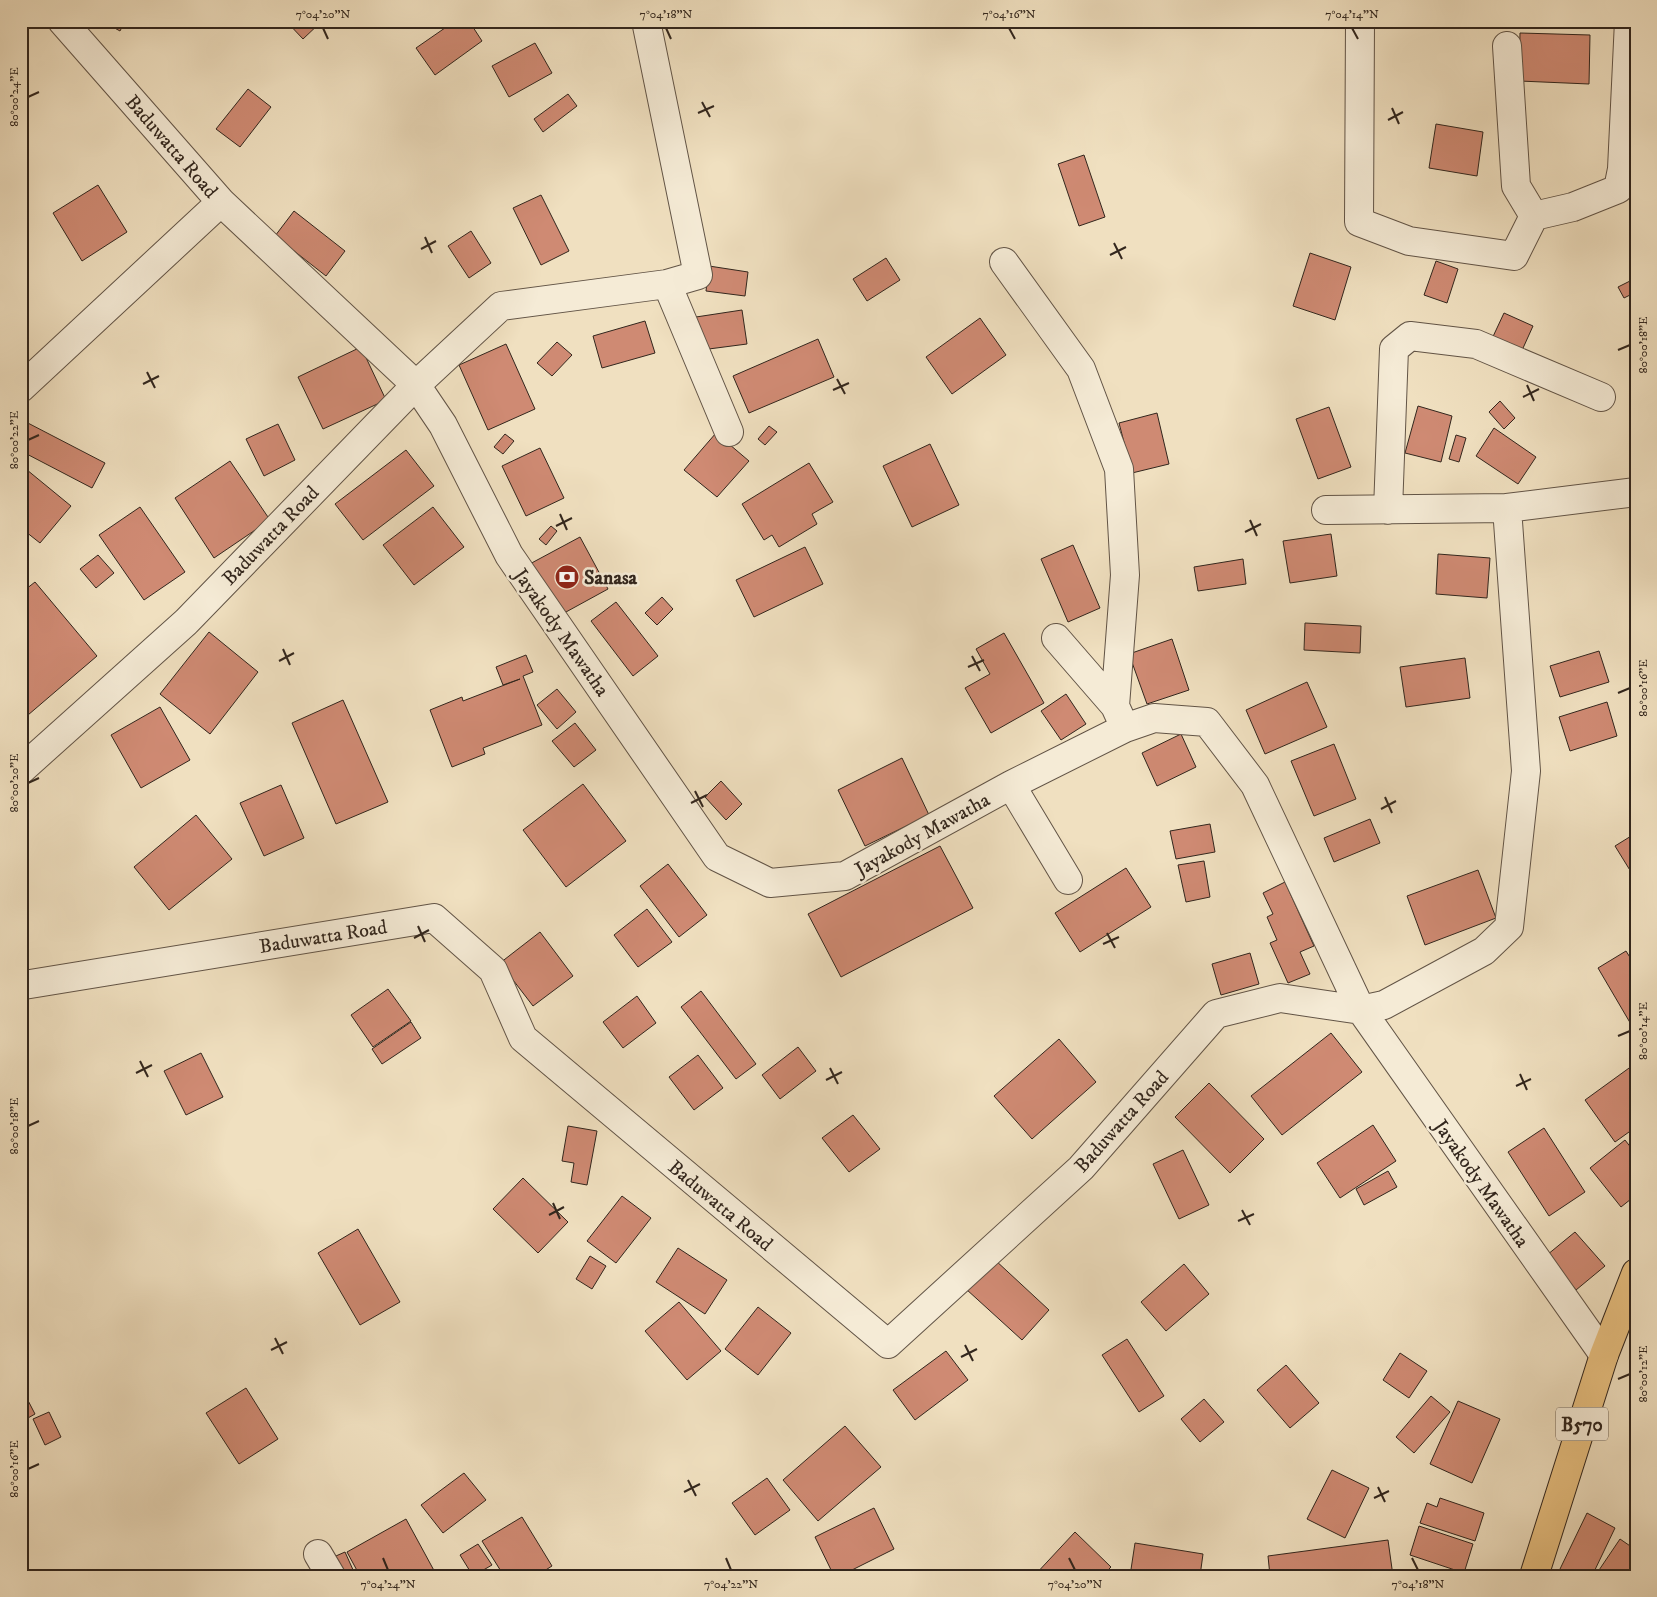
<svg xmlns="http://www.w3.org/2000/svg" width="1657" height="1597" viewBox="0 0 1657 1597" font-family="'IM FELL DW Pica',serif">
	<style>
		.building { fill: #cf8a73; stroke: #32261d }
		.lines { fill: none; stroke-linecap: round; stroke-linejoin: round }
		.minor-casing { stroke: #625446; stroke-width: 30 }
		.primary-casing { stroke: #32261d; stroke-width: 30 }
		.minor { stroke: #f5ebd6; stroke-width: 28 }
		.primary { stroke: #e8c080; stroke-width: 28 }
		.ticks { fill: none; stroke: #32261d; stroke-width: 2 }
		.labels { text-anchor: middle; stroke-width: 5; stroke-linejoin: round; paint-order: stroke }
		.shield { fill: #f5ebd6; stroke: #6c6154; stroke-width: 1 }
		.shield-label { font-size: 19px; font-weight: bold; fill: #32261d }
		.street-label { font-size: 20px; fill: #32261d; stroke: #f5ebd6 }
		.poi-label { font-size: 20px; font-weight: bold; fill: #32261d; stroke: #f5ebd6; text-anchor: start }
		.neatline { fill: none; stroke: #32261d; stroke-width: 2 }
		.ticks-label { font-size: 12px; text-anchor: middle; fill: #32261d }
	</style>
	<rect width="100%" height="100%" fill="#f0e0c0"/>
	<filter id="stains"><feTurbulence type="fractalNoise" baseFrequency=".004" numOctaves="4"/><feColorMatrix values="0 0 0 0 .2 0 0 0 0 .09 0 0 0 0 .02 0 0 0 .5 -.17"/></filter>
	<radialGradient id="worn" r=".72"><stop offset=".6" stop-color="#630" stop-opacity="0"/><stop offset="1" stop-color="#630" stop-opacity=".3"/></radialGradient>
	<!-- building -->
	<path class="building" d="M102,21H125L120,31Z
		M286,21H322L303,39Z
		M455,21H469L482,41L435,75L416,48Z
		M1520,33L1590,35L1589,84L1519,81Z
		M535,43L552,73L509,97L492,66Z
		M248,89L271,107L240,147L216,129Z
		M568,94L577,106L543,132L534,119Z
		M1436,124L1483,132L1477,176L1429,168Z
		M1084,155L1105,217L1079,226L1058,164Z
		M98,185L127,232L82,261L53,213Z
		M541,195L569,251L541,265L513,208Z
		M294,211L345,251L326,276L275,236Z
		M471,231L491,263L469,278L448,246Z
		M1310,253L1351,267L1335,320L1293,306Z
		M886,258L900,280L867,301L853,279Z
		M1436,261L1458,269L1447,303L1424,295Z
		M709,266L748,272L745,296L706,291Z
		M1636,278V292L1624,298L1618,287Z
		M742,310L747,344L701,350L696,317Z
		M1504,313L1533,326L1519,357L1490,343Z
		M980,318L1006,355L952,394L926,357Z
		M645,321L655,353L602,368L593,336Z
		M818,339L834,377L749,413L733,376Z
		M557,342L572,355L552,376L537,363Z
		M506,344L535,409L488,430L459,365Z
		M361,347L386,400L323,429L298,377Z
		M1500,401L1515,418L1504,429L1489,412Z
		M1418,406L1452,416L1441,462L1405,453Z
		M1329,407L1351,467L1318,479L1296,419Z
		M1157,413L1169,464L1132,473L1119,423Z
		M24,421L105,463L92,488L21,451V427Z
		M278,424L295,460L264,476L246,439Z
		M769,426L777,432L765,445L758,439Z
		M1494,428L1536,457L1518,484L1476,456Z
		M716,433L749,461L717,497L684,470Z
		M505,434L514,441L503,454L494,447Z
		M1456,435L1466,438L1459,462L1449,459Z
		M930,444L959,505L912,527L883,466Z
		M540,448L564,498L526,516L502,466Z
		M406,450L434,486L363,540L335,504Z
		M230,461L270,520L214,558L175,498Z
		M809,463L833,502L812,514L817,524L779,547L772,535L764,540L742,504Z
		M21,465L71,506L40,543L21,528Z
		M140,507L185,572L144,600L99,535Z
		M433,507L464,547L414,585L383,545Z
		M551,526L557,531L546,545L539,539Z
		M1331,534L1337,576L1290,583L1283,541Z
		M580,537L608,589L555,618L526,566Z
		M1073,545L1100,608L1068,622L1041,559Z
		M805,547L823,584L754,617L736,580Z
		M1438,554L1490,558L1487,598L1436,594Z
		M98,555L114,573L96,588L80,569Z
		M1243,559L1246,584L1198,591L1194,567Z
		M35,582L97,656L21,721V593Z
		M662,597L673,609L657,625L645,613Z
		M616,602L658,656L633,676L591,621Z
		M1305,623L1361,626L1360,653L1304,650Z
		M209,632L258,672L210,734L160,694Z
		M1004,633L1044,703L991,733L965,688L990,674L976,649Z
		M1172,639L1189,690L1147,704L1129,654Z
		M1599,651L1609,682L1560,697L1550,666Z
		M526,655L533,672L523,676L542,725L483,748L485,754L452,767L430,710L462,697L463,701L520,679L503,685L496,667Z
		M1465,658L1470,698L1406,707L1400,667Z
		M1307,682L1327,727L1265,754L1246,710Z
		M557,689L576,712L557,729L537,705Z
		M1066,694L1086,724L1061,740L1041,711Z
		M343,700L388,802L336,824L292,723Z
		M1607,702L1617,736L1570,751L1559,717Z
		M160,707L190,760L141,788L111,735Z
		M575,723L596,750L574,767L552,741Z
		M1181,734L1196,767L1157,786L1142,753Z
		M1334,744L1356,799L1314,816L1291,761Z
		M902,758L929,815L865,846L838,790Z
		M721,781L742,804L726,820L705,797Z
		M583,784L626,841L566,887L523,830Z
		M281,785L304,838L264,856L240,803Z
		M196,815L232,859L169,910L134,867Z
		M1370,819L1380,843L1334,862L1324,838Z
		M1210,824L1215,852L1176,859L1170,831Z
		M1636,833V880L1615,846Z
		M940,846L973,908L841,977L808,914Z
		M1204,861L1210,897L1186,902L1178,865Z
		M668,864L707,915L679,937L640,886Z
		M1126,868L1151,907L1080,952L1055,913Z
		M1478,870L1496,918L1425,945L1407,896Z
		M1285,882L1314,946L1300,952L1310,974L1288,983L1270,943L1277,940L1267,917L1273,914L1263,893Z
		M647,909L672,942L638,967L614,935Z
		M540,932L573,976L533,1006L500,963Z
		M1626,951L1636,967V1023L1632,1026L1598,968Z
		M1250,953L1259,984L1221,995L1212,964Z
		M388,989L411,1021L373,1047L351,1015Z
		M701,991L756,1064L736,1079L681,1007Z
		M637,996L656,1023L623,1048L603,1022Z
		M411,1022L421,1038L382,1064L372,1049Z
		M1331,1033L1362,1072L1282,1135L1251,1096Z
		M1059,1039L1096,1082L1032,1139L994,1096Z
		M798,1047L816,1071L780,1099L762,1075Z
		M201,1053L223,1097L186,1115L164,1071Z
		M698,1055L723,1088L694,1110L669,1077Z
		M1636,1063V1127L1615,1142L1585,1100Z
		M1209,1083L1264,1139L1230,1173L1175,1117Z
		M853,1115L880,1149L849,1172L822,1138Z
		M1373,1125L1396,1161L1340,1198L1317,1163Z
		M568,1126L597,1131L587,1185L571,1182L574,1163L562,1161Z
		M1544,1128L1585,1192L1549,1216L1508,1152Z
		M1625,1140L1636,1154V1195L1621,1207L1590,1168Z
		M1183,1150L1209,1205L1179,1219L1153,1164Z
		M1388,1171L1397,1187L1364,1205L1356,1189Z
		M523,1178L568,1222L538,1253L493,1209Z
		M622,1196L651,1218L616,1263L587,1241Z
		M358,1229L400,1302L360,1325L318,1253Z
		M1575,1232L1605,1266L1576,1290L1547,1255Z
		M678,1248L727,1280L705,1314L656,1282Z
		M590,1256L606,1266L592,1289L576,1279Z
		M994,1259L1049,1310L1022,1340L966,1289Z
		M1184,1264L1209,1294L1166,1331L1141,1302Z
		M679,1302L721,1351L687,1380L645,1331Z
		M758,1307L791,1333L758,1375L725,1349Z
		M1127,1339L1164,1396L1139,1412L1102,1355Z
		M946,1351L968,1380L915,1420L893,1390Z
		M1400,1353L1427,1371L1409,1398L1383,1380Z
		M1286,1365L1319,1403L1290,1428L1257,1390Z
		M21,1387L35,1414L21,1422Z
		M246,1388L278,1439L239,1464L206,1413Z
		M1431,1396L1450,1412L1414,1453L1396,1437Z
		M1204,1399L1224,1422L1200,1442L1181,1419Z
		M1458,1401L1500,1419L1472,1483L1430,1464Z
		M49,1412L61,1437L45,1445L33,1419Z
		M845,1426L881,1467L818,1521L783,1480Z
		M1332,1470L1369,1488L1345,1538L1307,1519Z
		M464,1473L486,1500L443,1533L421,1505Z
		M767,1478L790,1510L755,1535L732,1503Z
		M1440,1498L1484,1513L1475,1541L1420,1523L1427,1503L1437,1507Z
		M874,1508L894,1549L840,1576H834L815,1537Z
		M1587,1513L1615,1528L1592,1576H1574L1560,1569Z
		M522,1517L552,1566L536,1576H504L482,1541Z
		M406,1519L437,1576H360L347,1552Z
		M1419,1526L1473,1544L1464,1573L1410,1555Z
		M1075,1532L1111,1567L1102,1576H1034Z
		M1620,1539L1636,1550V1568L1631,1576H1595Z
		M1388,1540L1393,1576H1270L1268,1556Z
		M1135,1543L1203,1554L1200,1576H1130Z
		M478,1544L492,1565L473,1576L460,1555Z
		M345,1552L354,1572L347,1576H337L329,1559Z"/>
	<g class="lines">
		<defs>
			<path id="minor" d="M1360,21L1359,222L1409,241L1514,256L1534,216L1516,186L1507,46
				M221,202L416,385L443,425L509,555L717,857L770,883L845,876L1011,785L1125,728L1115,706L1125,575L1119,469L1081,369L1004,262
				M1534,216L1573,207L1618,189L1622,169L1629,21
				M667,284L729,432
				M21,388L221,202L62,21
				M1326,510L1507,508
				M1388,510L1394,349L1410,336L1476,344L1601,397
				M1056,638L1115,706
				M1125,728L1154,718L1207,722L1255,785L1361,1010
				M21,770L186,622L416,385L501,306L667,284L698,275L646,21
				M1011,785L1068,880
				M21,983L24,985L434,918L493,970L523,1038L888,1344L1081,1168L1216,1014L1280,998L1361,1010
				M1604,1355L1361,1010L1384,1005L1484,951L1509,927L1526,771L1507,508L1636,492
				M318,1554L331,1576"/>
			<path id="primary" d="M1534,1576L1604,1355L1636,1273"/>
		</defs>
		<!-- minor casing -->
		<use href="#minor" class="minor-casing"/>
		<!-- primary casing -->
		<use href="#primary" class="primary-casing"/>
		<!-- minor -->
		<use href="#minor" class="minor"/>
		<!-- primary -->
		<use href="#primary" class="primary"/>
	</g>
	<!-- ticks -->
	<path class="ticks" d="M323,28L328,39M666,28L671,39M1009,28L1015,39M1352,28L1358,39M28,97L39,92M702,102L710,117M1392,108L1399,124M698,113L714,106M1388,120L1403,112M425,237L432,253M1114,243L1122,259M421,249L436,241M1110,255L1126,247M1618,350L1630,345M147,372L155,388M837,379L845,394M143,384L159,376M1527,385L1534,401M833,390L849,383M1523,397L1539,389M28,440L39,435M560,514L567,530M1250,520L1257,536M556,526L572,518M1245,532L1261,524M283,649L290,665M972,656L980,671M279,661L294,653M968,667L984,660M1618,693L1630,688M28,783L39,778M695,791L703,807M1385,797L1392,813M691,803L707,795M1381,809L1396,801M418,926L425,942M1107,933L1115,948M414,938L429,930M1103,944L1119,937M1618,1036L1630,1031M140,1061L148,1077M830,1068L838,1084M136,1073L152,1065M1520,1074L1527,1090M826,1080L842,1072M1516,1086L1531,1079M28,1126L39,1121M553,1203L560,1219M1242,1210L1250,1225M549,1215L564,1207M1238,1221L1254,1214M275,1338L283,1354M965,1345L973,1361M271,1350L287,1342M961,1357L977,1349M1618,1379L1630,1374M28,1469L39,1464M688,1480L696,1496M1378,1487L1385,1502M684,1492L700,1484M1374,1498L1389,1491M383,1558L388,1570M726,1558L731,1570M1069,1558L1075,1570M1412,1558L1418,1570"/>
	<!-- icons -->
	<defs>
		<symbol id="bank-disc" viewBox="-11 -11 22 22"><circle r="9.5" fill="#8f2418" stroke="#f5ebd6"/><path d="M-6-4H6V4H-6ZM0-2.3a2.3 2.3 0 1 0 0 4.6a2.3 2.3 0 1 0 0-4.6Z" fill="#fff"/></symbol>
	</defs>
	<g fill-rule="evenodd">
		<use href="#bank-disc" x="553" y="563" width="28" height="28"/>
	</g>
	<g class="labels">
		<!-- shield labels -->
		<rect class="shield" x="1556" y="1407.5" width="52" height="33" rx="4"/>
		<g class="shield-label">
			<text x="1582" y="1431">B570</text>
		</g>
		<!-- street labels -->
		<g class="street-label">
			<text transform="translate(172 146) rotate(49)" y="7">Baduwatta Road</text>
			<text transform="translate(270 535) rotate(-46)" y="7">Baduwatta Road</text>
			<text transform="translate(562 632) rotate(55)" y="7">Jayakody Mawatha</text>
			<text transform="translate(922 834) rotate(-29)" y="7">Jayakody Mawatha</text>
			<text transform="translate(323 936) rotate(-9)" y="7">Baduwatta Road</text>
			<text transform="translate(1121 1121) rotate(-48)" y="7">Baduwatta Road</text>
			<text transform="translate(1482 1183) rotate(55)" y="7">Jayakody Mawatha</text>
			<text transform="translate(721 1205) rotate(40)" y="7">Baduwatta Road</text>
		</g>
		<!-- poi labels -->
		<g class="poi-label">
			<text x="584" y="584">Sanasa</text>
		</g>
	</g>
	<!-- margin -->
	<rect width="1657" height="1597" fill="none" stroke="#f0e0c0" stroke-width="55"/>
	<rect x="28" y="28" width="1602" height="1542" class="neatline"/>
	<g class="ticks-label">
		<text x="323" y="18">7°04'20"N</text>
		<text x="666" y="18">7°04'18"N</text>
		<text x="1009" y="18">7°04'16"N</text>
		<text x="1352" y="18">7°04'14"N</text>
		<text transform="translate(14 97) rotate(-90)" y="4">80°00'24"E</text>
		<text transform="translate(1643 345) rotate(-90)" y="4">80°00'18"E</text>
		<text transform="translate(14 440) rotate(-90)" y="4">80°00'22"E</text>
		<text transform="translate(1643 688) rotate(-90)" y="4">80°00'16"E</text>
		<text transform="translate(14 783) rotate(-90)" y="4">80°00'20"E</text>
		<text transform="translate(1643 1031) rotate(-90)" y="4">80°00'14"E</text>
		<text transform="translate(14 1126) rotate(-90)" y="4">80°00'18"E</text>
		<text transform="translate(1643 1374) rotate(-90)" y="4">80°00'12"E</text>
		<text transform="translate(14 1469) rotate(-90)" y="4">80°00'16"E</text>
		<text x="388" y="1588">7°04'24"N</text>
		<text x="731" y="1588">7°04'22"N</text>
		<text x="1075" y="1588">7°04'20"N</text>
		<text x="1418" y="1588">7°04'18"N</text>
	</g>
	<rect width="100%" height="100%" filter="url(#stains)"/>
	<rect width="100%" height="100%" fill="url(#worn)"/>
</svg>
